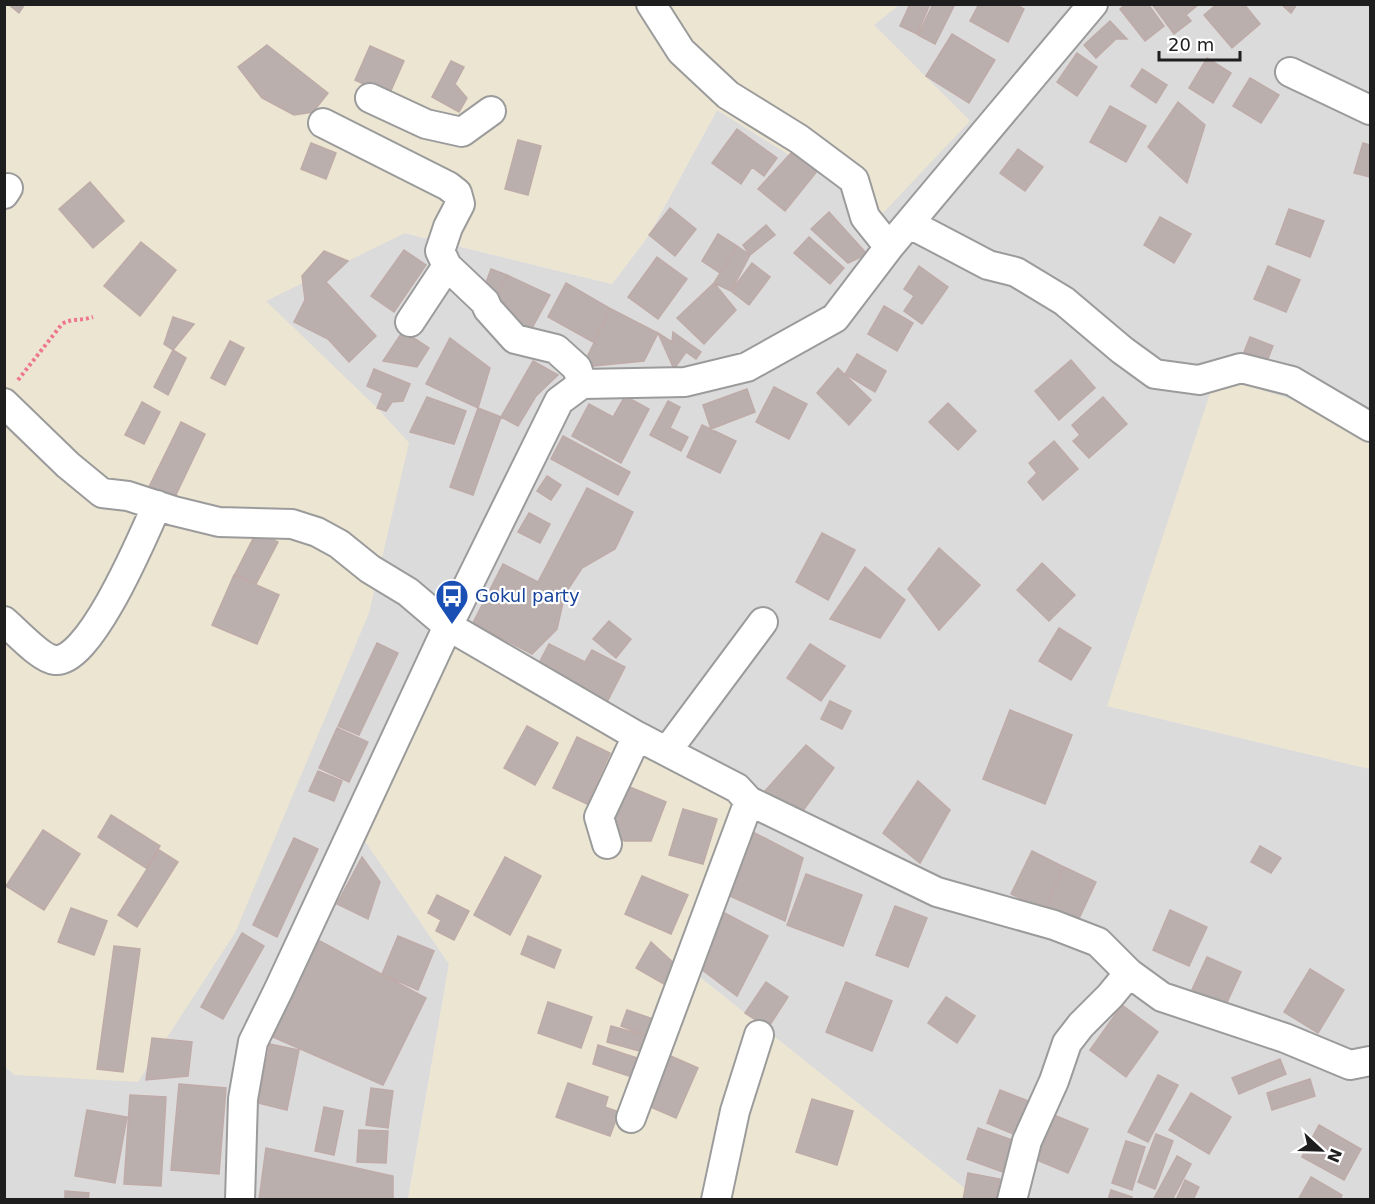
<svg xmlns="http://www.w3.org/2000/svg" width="1375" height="1204" viewBox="0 0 1375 1204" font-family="'DejaVu Sans',sans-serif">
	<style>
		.residential { fill: #dcdbdb }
		.farmland { fill: #ebe5d1 }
		.building { fill: #bbafae; stroke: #beaba8; stroke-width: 1.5 }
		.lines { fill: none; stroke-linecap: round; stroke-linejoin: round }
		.minor-casing { stroke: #9b9b9b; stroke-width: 32 }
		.path { stroke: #ee768e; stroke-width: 4; stroke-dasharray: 3 3; stroke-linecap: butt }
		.minor { stroke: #fff; stroke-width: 28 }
		.labels { text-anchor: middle; stroke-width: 4.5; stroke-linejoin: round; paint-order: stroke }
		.transit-label { font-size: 18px; fill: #164399; stroke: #fff; text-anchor: start }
	</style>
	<rect width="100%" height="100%" fill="#eee8e5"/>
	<!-- residential -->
	<path class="residential" d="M899,5H1370V425L1107,706L1370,769V1199H978L677,959L365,841L449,964L408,1199H5L4,1066L15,1075L409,443L377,408L265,301L404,233L612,284L649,235L717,110L883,213L874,24Z"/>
	<!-- farmland -->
	<path class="farmland" d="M5,5H899L874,25L970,121L883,213L717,110L649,235L612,284L405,233L266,301L377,408L409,443L369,613L235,933L138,1082L15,1075L5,1066Z
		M1216,375L1370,425V769L1107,706Z
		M448,626L737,788L677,959L978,1199H408L449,964L365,841Z"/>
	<!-- building -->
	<path class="building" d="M8,4H25L19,13Z
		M910,4H930L917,34L900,26Z
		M933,4H955L935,44L918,35Z
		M979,4H1015L1024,9L1008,42L970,21Z
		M1126,4H1148L1164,26L1145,41L1120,9Z
		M1152,4H1199L1186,15L1191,21L1174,34Z
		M1217,4H1244L1260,24L1232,48L1204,15Z
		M1281,4H1297L1291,13Z
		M1110,21L1127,39H1116L1096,58L1084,45Z
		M952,34L995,60L969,103L926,76Z
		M267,45L328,93L313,112L294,115L262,98L238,67Z
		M370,46L404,61L389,95L355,80Z
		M1077,53L1097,67L1077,96L1057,82Z
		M1207,58L1231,73L1213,103L1189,88Z
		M451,61L464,67L455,84L467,98L459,112L432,97Z
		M1142,69L1167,85L1156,103L1131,86Z
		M1250,78L1279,95L1261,123L1233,106Z
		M1178,102L1205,125L1187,183L1148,147Z
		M1110,106L1146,126L1126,162L1090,142Z
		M737,129L777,158L764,176L752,167L741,184L712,163Z
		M518,140L541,146L528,195L505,189Z
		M311,143L336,153L326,179L301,169Z
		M1363,143L1370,145V177L1354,173Z
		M1018,149L1043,167L1025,191L1000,173Z
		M791,153L818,170L785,211L758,189Z
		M90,182L124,221L93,248L59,209Z
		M670,208L696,229L675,256L649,235Z
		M1289,209L1324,221L1310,257L1276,244Z
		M829,212L867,254L848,263L811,229Z
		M1160,217L1191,234L1174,263L1144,245Z
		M766,225L775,235L750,255L743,245Z
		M718,234L737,246L720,273L702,261Z
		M809,237L844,268L830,284L794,253Z
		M141,242L176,270L140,316L104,286Z
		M737,246L750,255L731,291L714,283Z
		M404,250L426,265L394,312L371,296Z
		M324,251L348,261L326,282L376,336L349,362L328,339L294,322L305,300L302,276Z
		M657,257L687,279L658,319L628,297Z
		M752,263L770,277L749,305L731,291Z
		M919,266L948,287L922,324L904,311L914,296L904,289Z
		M1268,266L1300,280L1286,312L1254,299Z
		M491,269L507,275L496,301L481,296Z
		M507,275L550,295L531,330L491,308L496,301Z
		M566,283L611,309L593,342L548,317Z
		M714,283L736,310L704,344L677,318Z
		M884,306L913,323L897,351L868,334Z
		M611,309L658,333L644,361L582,367Z
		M173,317L194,324L173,350L164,344Z
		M403,331L429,348L417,367L383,361Z
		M673,332L701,352L696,359L686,352L674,369L658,333L672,342Z
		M1250,337L1273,346L1267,361L1244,352Z
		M450,338L490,368L478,408L426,384Z
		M230,341L244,348L225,385L211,378Z
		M173,350L186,358L168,395L154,387Z
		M857,354L886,371L875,392L845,374Z
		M1071,360L1095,388L1059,420L1035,391Z
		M533,361L558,375L536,396L518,426L501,417Z
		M838,368L871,400L849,425L817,393Z
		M374,369L410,384L403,401L392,402L386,411L377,408L383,393L367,386Z
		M774,387L807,404L789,439L756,422Z
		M747,389L755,412L711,429L703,405Z
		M625,396L649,409L621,463L572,436L589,404L613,417Z
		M427,397L466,411L454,444L410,432Z
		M1103,397L1127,424L1089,458L1073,441L1080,435L1072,425Z
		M668,401L680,407L670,428L688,437L681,451L650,435Z
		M142,402L160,412L144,444L125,435Z
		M948,403L976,431L958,450L929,422Z
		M478,408L501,417L473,495L450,487Z
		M181,422L205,434L173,501L148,489Z
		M702,425L736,441L720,473L687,457Z
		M563,436L630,472L618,495L551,459Z
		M1054,441L1078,469L1043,500L1028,482L1037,473L1029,463Z
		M547,476L561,485L551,500L537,491Z
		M587,488L633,512L615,549L582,568L565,594L557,629L532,654L473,623L503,564L538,582Z
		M529,513L550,524L540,543L518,532Z
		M257,531L278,542L256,584L235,574Z
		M822,533L855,550L828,600L796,582Z
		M939,548L980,585L939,630L908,589Z
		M1042,563L1075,595L1049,621L1017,590Z
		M865,567L905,600L880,638L830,619Z
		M234,575L279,595L257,644L212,625Z
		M609,621L631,639L616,658L593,639Z
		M1059,628L1091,648L1071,680L1039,661Z
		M377,643L398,653L359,735L338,726Z
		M549,644L585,662L592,650L625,667L607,702L538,665Z
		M810,644L845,666L821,701L787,678Z
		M830,701L851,711L842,729L821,719Z
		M1010,710L1072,735L1045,804L983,779Z
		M527,726L558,743L535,785L504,768Z
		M337,728L368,742L349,782L319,768Z
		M577,737L610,753L587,804L553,788Z
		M806,745L834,768L802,812L765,791Z
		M318,771L342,781L334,801L309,791Z
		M918,781L950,810L920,863L883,833Z
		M625,785L666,802L651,841H625L606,833Z
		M683,809L717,819L703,864L669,855Z
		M111,815L160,846L146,868L98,837Z
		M43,830L80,854L44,910L6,886Z
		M751,831L803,858L785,921L723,893Z
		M294,838L318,849L277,937L253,925Z
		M1260,846L1281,858L1271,873L1251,862Z
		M159,850L178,862L137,927L118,915Z
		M1032,851L1064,867L1044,910L1011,894Z
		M362,857L380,882L368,919L337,904Z
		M505,857L541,876L510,935L474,915Z
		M1064,867L1096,882L1076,925L1044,910Z
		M806,874L862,895L843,946L787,925Z
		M642,876L688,895L671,934L625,914Z
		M437,895L469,911L454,940L436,931L441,920L428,913Z
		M895,906L927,918L908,967L876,955Z
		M71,908L107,921L94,955L58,942Z
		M719,910L768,936L737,996L697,966Z
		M1170,910L1207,927L1189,966L1153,950Z
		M242,933L264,946L223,1019L201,1007Z
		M398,936L434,951L418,990L382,974Z
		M528,936L561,950L554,968L521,954Z
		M316,939L426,998L383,1085L273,1037Z
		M651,942L677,966L669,987L636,968Z
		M114,946L140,949L123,1072L97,1069Z
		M1207,957L1241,972L1224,1009L1190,994Z
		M1310,969L1344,990L1318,1033L1284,1012Z
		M766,982L788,997L768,1028L745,1013Z
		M846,982L892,1001L872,1051L826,1032Z
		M946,997L975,1016L957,1043L928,1023Z
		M548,1002L592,1017L581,1048L538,1033Z
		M1122,1005L1158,1032L1126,1077L1090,1050Z
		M627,1010L653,1019L647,1036L621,1026Z
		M611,1026L647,1036L643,1052L607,1042Z
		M152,1038L192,1042L188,1076L146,1080Z
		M270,1044L299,1050L287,1110L258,1103Z
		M598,1045L637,1058L632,1077L593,1064Z
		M666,1054L698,1068L676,1118L644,1104Z
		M1280,1059L1286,1074L1239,1094L1232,1078Z
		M1158,1075L1178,1085L1148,1142L1128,1132Z
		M1310,1079L1315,1096L1272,1110L1267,1093Z
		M568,1083L608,1097L605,1107L619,1112L610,1136L556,1117Z
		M179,1084L226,1088L219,1174L171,1170Z
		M371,1088L393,1091L388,1128L366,1125Z
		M1000,1090L1031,1102L1018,1136L987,1123Z
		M1191,1093L1231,1117L1209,1154L1169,1130Z
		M130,1095L166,1097L161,1186L124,1184Z
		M812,1099L853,1111L837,1165L796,1152Z
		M324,1107L343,1111L334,1155L315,1151Z
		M87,1110L127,1117L115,1183L75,1176Z
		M1049,1113L1088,1129L1068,1173L1030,1157Z
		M1319,1125L1361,1149L1344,1180L1302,1157Z
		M978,1128L1015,1141L1003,1172L967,1159Z
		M359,1130L388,1131L386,1163L357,1162Z
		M1156,1134L1173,1141L1155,1189L1138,1182Z
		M1126,1141L1145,1147L1132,1190L1112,1183Z
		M266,1148L393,1176V1200H259Z
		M1177,1156L1191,1164L1172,1200H1153Z
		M968,1173L1000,1179L996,1200H963Z
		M1311,1177L1342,1195L1340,1200H1298Z
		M1185,1180L1199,1187L1193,1200H1176Z
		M1111,1190L1132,1197L1131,1200H1108Z
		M65,1191L89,1193L88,1200H65Z"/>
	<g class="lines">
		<defs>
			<path id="minor" d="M651,4L681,51L728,95L799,139L854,180L865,217L889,247
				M1290,72L1370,110
				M370,98L426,124L462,132L491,111
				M323,123L448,186L457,193L460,204L448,227L440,251L447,266L485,302L488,309L515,339L556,349L577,368L582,384
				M4,194L8,188
				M910,224L988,265L1016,272L1064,301L1122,350L1155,374L1199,380L1241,368L1292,381L1370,427
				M410,322L447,266
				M4,403L68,465L102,493L128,496L174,511L219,522L292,524L317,532L339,544L370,569L408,592L448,626L637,736L737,788L749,801L937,892L1054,925L1098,942L1129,973L1162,997L1285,1038L1350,1065L1370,1061
				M4,621C16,631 41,659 55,660C90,664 144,534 157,505
				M667,751L763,622
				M607,844L599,817L637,736
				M631,1118L749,801
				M240,1200L243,1099L253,1042L279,989L448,626L559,401L582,384L685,382L747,367L835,318L889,247L1093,4
				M716,1200L735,1111L759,1035
				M1012,1200L1027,1141L1054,1081L1067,1043L1081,1025L1110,996L1129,973"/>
		</defs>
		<!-- minor casing -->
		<use href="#minor" class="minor-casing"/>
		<!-- path -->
		<path class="path" d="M18,380L62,324C72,318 81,321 93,317"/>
		<!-- minor -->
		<use href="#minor" class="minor"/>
	</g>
	<!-- icons -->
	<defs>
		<symbol id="bus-pin" viewBox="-11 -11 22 30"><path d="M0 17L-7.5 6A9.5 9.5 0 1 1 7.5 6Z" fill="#1a4fb4" stroke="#fff"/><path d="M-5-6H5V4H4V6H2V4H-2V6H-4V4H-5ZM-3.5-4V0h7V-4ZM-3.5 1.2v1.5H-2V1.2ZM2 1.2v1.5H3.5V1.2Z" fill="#fff"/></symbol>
	</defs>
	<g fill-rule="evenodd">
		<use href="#bus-pin" x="433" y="577" width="38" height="52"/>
	</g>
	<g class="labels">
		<!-- transit labels -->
		<g class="transit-label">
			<text x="475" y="602">Gokul party</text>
		</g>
	</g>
	<!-- border -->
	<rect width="1375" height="1204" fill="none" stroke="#1e1e1e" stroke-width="12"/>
	<!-- north arrow -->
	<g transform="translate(1321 1150) rotate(112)" stroke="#ffffff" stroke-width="4.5" paint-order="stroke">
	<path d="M0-4.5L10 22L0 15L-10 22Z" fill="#1e1e1e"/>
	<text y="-9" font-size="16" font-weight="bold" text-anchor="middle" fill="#1e1e1e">N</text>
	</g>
	<!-- scale -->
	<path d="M1159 51v9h81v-9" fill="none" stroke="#1e1e1e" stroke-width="3"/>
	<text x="1168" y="51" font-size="18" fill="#1e1e1e" stroke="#ffffff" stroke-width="4.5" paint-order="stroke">20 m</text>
</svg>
